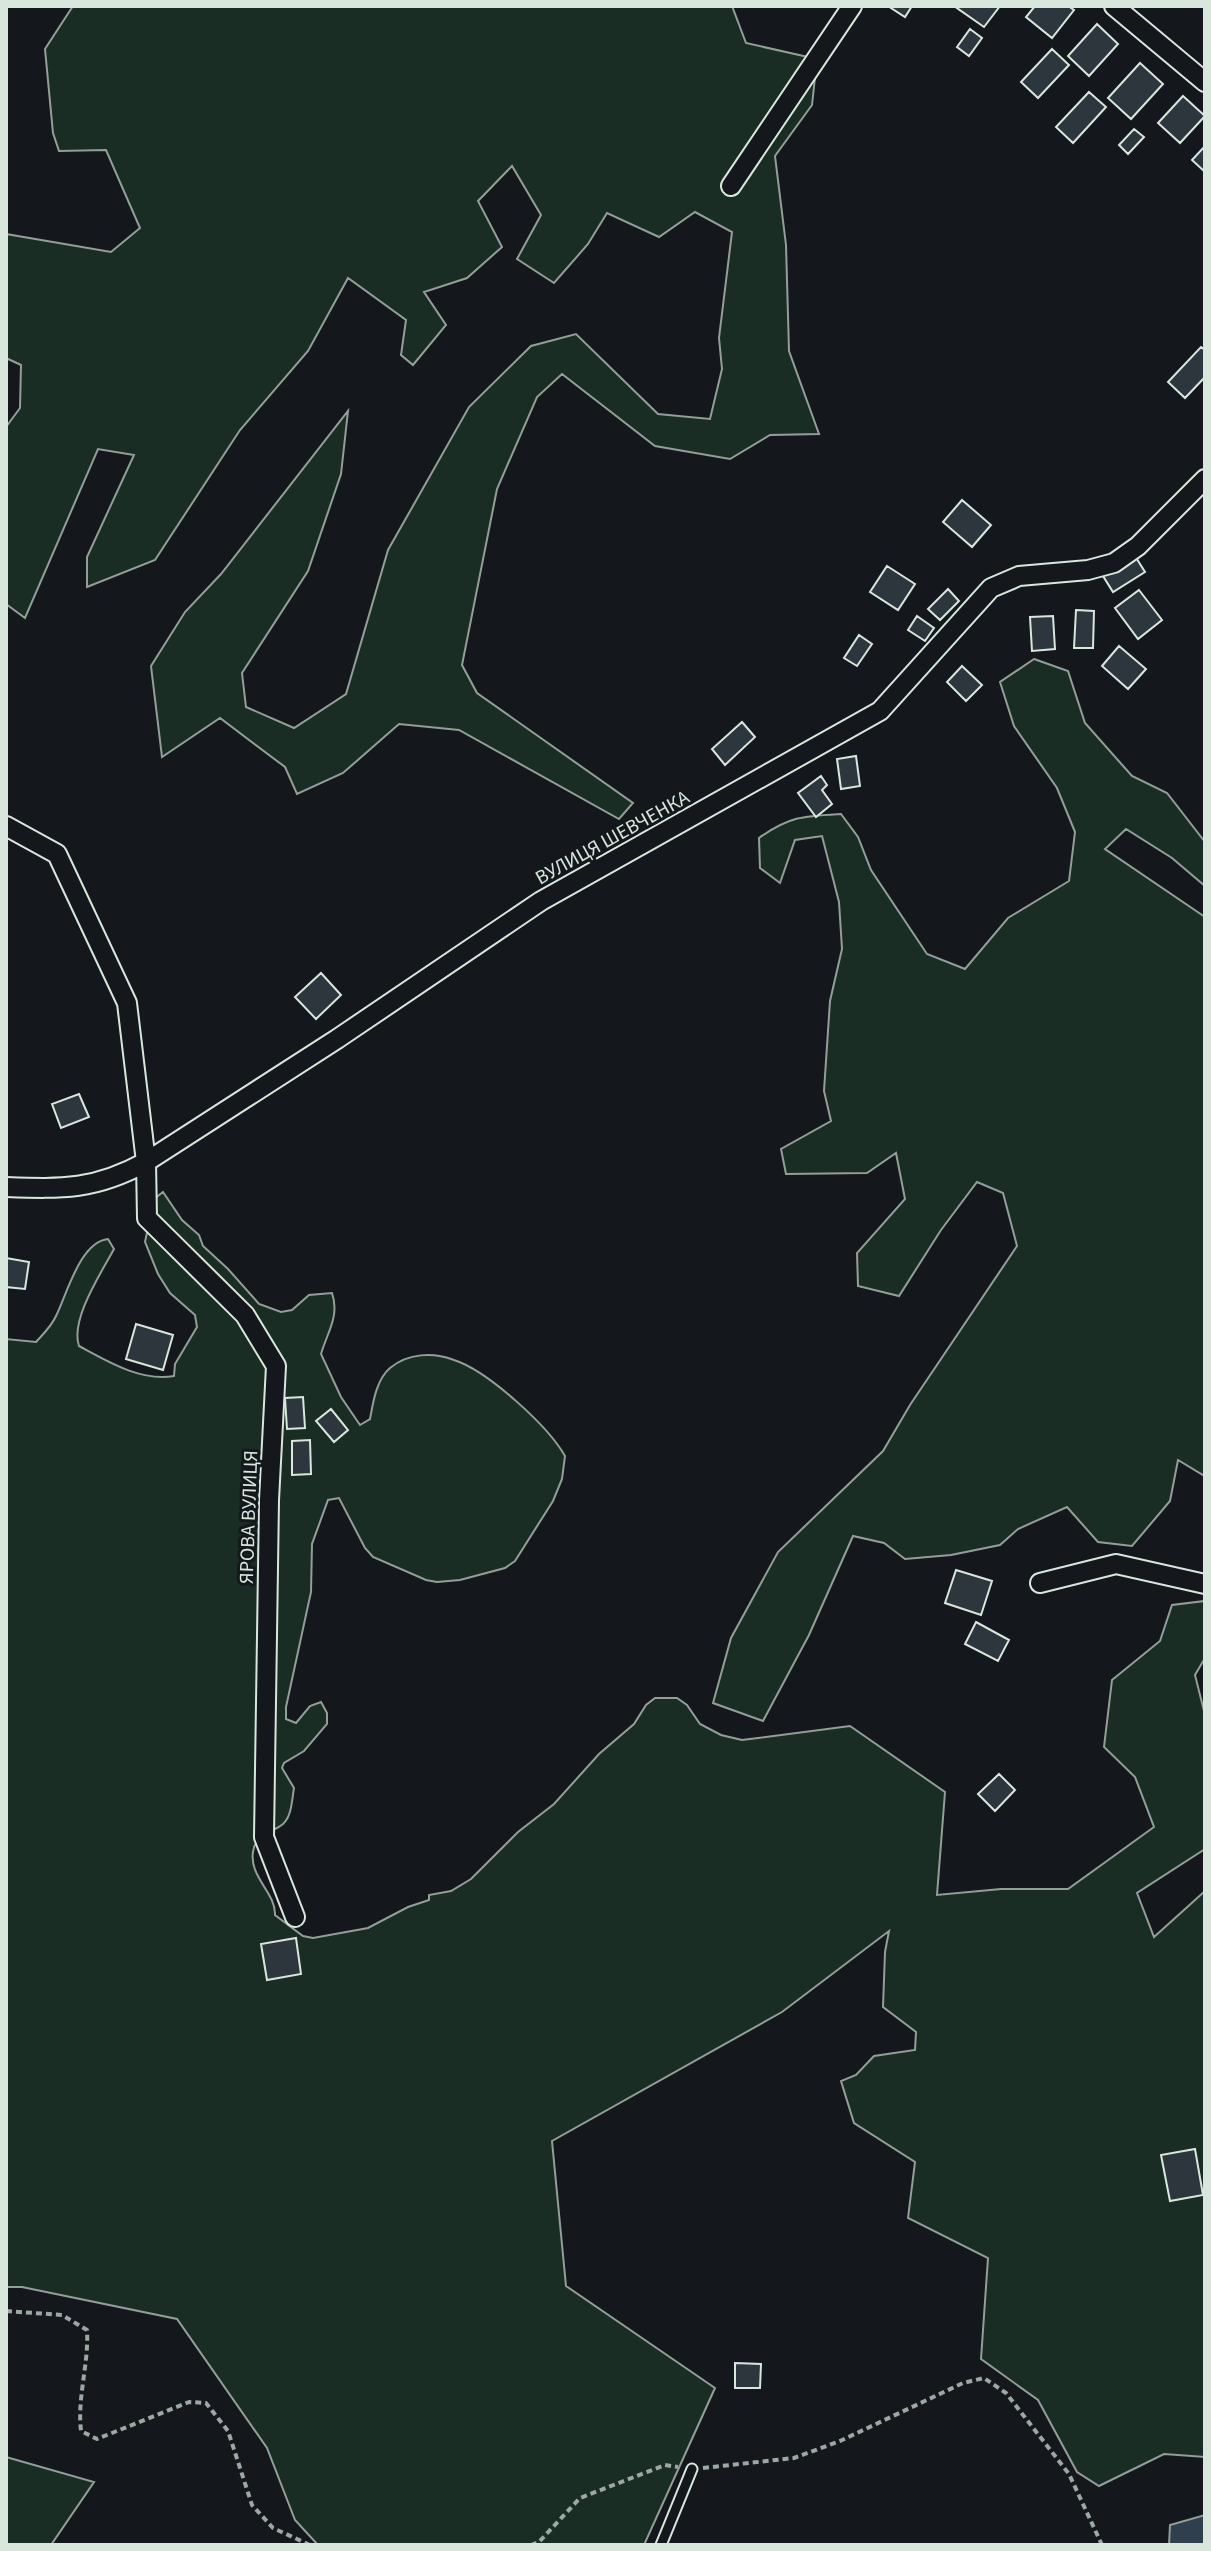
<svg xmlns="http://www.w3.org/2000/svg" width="1211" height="2551" viewBox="0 0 1211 2551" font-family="'Source Sans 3',sans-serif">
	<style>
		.green { fill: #1a2d24; stroke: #939e99; stroke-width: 2 }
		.water { fill: #2f3f4d; stroke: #939e99; stroke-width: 2 }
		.building { fill: #2c363c; stroke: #d8e6dc; stroke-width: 2 }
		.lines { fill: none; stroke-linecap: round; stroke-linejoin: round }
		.service-casing { stroke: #d8e6dc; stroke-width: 13 }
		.minor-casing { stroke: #d8e6dc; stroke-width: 22 }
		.path { stroke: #9da8a2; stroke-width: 4; stroke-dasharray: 6 4; stroke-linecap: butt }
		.service { stroke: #14181c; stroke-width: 9 }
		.minor { stroke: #14181c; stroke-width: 18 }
		.labels { text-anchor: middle; stroke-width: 6; stroke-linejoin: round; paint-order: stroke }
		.street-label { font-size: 20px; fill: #d8e6dc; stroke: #14181c }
	</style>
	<rect width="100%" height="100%" fill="#14181c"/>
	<!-- green -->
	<path class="green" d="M73,6H732L746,43L817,59L812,105L775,156L786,245L789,351L819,434L770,435L730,459L655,446L562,374L537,397L497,489L462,665L477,693L633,803L619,819L459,730L399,724L343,773L297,794L285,767L220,718L162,757L151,666L185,612L221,574L348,411L341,474L308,571L242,673L246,707L294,728L346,694L388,550L469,407L531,346L576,334L658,414L710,419L722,369L719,338L732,232L695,212L659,237L607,213L588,244L554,283L517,259L541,215L512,166L478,201L502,247L467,278L424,292L446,325L413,365L401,355L406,320L348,278L308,351L240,430L155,560L87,587V557L134,455L98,449L25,618L6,604V427L20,408L21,365L6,358V234L111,252L140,228L106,150L59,151L53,133L45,49Z
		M1034,659L1068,671L1085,723L1132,776L1167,793L1205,842V886L1172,858L1126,829L1105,849L1205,917V1474L1203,1475L1178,1460L1170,1501L1132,1546L1098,1542L1067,1507L1018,1529L1000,1545L951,1555L905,1559L884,1543L853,1536L809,1635L763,1721L713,1703L731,1638L778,1552L883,1451L910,1405L1017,1246L1003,1193L977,1182L941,1230L899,1296L858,1286L857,1253L905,1199L896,1153L867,1173L786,1174L781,1149L831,1121L824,1091L830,1001L842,949L839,902L822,836L795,840L780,883L760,868L759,838C790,816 804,816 841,814L858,837L871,870L927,954L965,969L1008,918L1069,881L1075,832L1057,788L1014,726L1000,682Z
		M163,1192L182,1220L199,1235L203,1246L228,1269L259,1304L281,1312L292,1310L309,1295L332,1293C340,1316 327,1333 321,1354L341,1397L360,1425L370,1419C373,1403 376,1380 390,1368C408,1353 433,1352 454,1360C488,1371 548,1426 565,1456L562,1479L553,1501L515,1561L505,1568L460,1580L437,1582L426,1580L373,1557L365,1548L339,1498L328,1500L312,1544L311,1592L286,1707V1719L296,1723L310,1706L321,1702L327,1713V1724L304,1751L284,1763L282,1768L294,1788C292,1799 292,1816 283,1824C272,1833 255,1834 253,1852C249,1877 276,1893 275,1915L303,1936L313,1938L368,1928L408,1907L429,1900V1895L451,1891L471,1879L518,1832L554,1804L599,1754L634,1724L646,1705L655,1698H677L687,1705L700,1724L721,1735L742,1740L850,1726L945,1792L937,1895L1001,1889H1068L1154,1827L1135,1777L1104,1747L1112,1680L1160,1641L1172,1605L1205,1601V1658L1195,1675L1205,1715V1849L1137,1893L1154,1937L1205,1891V2457L1164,2454L1099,2486L1077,2472L1038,2400L981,2359L988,2258L908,2218L915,2162L854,2123L841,2081L856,2075L874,2056L915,2050L916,2032L883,2007L885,1952L889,1931L782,2012L552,2141L566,2286L715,2388L644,2545H318L295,2520L267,2448L177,2319L22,2287H6V1339L36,1342C43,1334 51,1327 56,1316C67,1294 80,1242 108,1239L114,1249C101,1273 70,1320 79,1346C107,1361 141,1382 174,1376L175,1364L197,1327L195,1315L170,1293L158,1274L145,1242L154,1199Z
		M6,2457L94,2482L51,2545H6Z"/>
	<!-- water -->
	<path class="water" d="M1205,2515V2545H1169L1170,2525Z"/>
	<!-- building -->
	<path class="building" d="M888,6H912L905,17Z
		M959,6H1000L984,27L957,8Z
		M1035,6H1068L1074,10L1052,38L1026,17Z
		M1097,24L1118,44L1089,76L1068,56Z
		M970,29L982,38L969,56L957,47Z
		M1052,49L1069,65L1038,98L1021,82Z
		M1140,63L1163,84L1131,119L1108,98Z
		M1089,92L1106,107L1073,143L1056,127Z
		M1183,96L1205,116L1180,143L1158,123Z
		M1134,129L1144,137L1128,154L1119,145Z
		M1205,146V172L1192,160Z
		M1201,347L1205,350V377L1185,398L1168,382Z
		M962,500L991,525L972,547L943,522Z
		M1135,556L1145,572L1113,592L1103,576Z
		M887,566L915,584L898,610L870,592Z
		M948,589L959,601L940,620L928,609Z
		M1139,590L1162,620L1138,639L1115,608Z
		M1076,610L1094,611L1093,648H1074Z
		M917,616L934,628L925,641L908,630Z
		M1053,616L1055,649L1032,651L1030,617Z
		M859,635L872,644L857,666L844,658Z
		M1119,646L1146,669L1128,689L1102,666Z
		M962,666L982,685L966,701L947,682Z
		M742,722L755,737L725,765L712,749Z
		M856,756L860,786L841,789L837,759Z
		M821,776L827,785L822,790L832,804L816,817L798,793Z
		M321,973L341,995L316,1019L295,997Z
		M79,1094L89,1117L61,1128L52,1104Z
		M6,1258L29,1262L25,1289L6,1287Z
		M136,1324L173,1335L163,1370L126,1359Z
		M303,1397L305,1428L287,1429L285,1398Z
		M331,1409L348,1430L334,1442L316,1421Z
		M310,1440L311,1474L292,1475V1441Z
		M956,1570L992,1581L981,1615L945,1603Z
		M976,1622L1009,1640L998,1661L965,1644Z
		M999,1774L1015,1790L995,1811L978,1794Z
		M296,1938L301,1974L267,1980L261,1944Z
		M1195,2149L1203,2195L1170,2201L1161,2155Z
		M735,2363L761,2364L760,2388H735Z"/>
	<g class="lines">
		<defs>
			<path id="service" d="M661,2545L692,2469"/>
			<path id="minor" d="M1114,6L1205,82
				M731,186L852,6
				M6,826L57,854L127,1003L146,1162L147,1218L245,1315L276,1366L269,1500L264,1837L295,1917
				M6,1187C63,1189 95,1190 146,1162L337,1039L541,901L880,711L991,588L1019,576L1088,570L1114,563L1138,546L1205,479
				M1040,1583L1116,1564L1205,1584"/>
		</defs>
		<!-- service casing -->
		<use href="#service" class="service-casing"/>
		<!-- minor casing -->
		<use href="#minor" class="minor-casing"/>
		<!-- path -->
		<path class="path" d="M6,2311L62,2315L87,2330C89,2364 77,2397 81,2431L97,2439L189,2402L206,2403L228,2431L252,2505L273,2528L310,2545
			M703,2468L794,2458L840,2441L963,2383L984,2378L1006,2393L1069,2474L1102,2545
			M531,2545L539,2542L580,2498L665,2465L678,2467"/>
		<!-- service -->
		<use href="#service" class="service"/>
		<!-- minor -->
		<use href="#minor" class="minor"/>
	</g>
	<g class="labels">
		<!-- street labels -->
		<g class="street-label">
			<text transform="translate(612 837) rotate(-29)" y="7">ВУЛИЦЯ ШЕВЧЕНКА</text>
			<text transform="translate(248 1517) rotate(-88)" y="7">ЯРОВА ВУЛИЦЯ</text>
		</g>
	</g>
	<!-- border -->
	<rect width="1211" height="2551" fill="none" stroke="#d8e6dc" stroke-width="16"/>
</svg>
